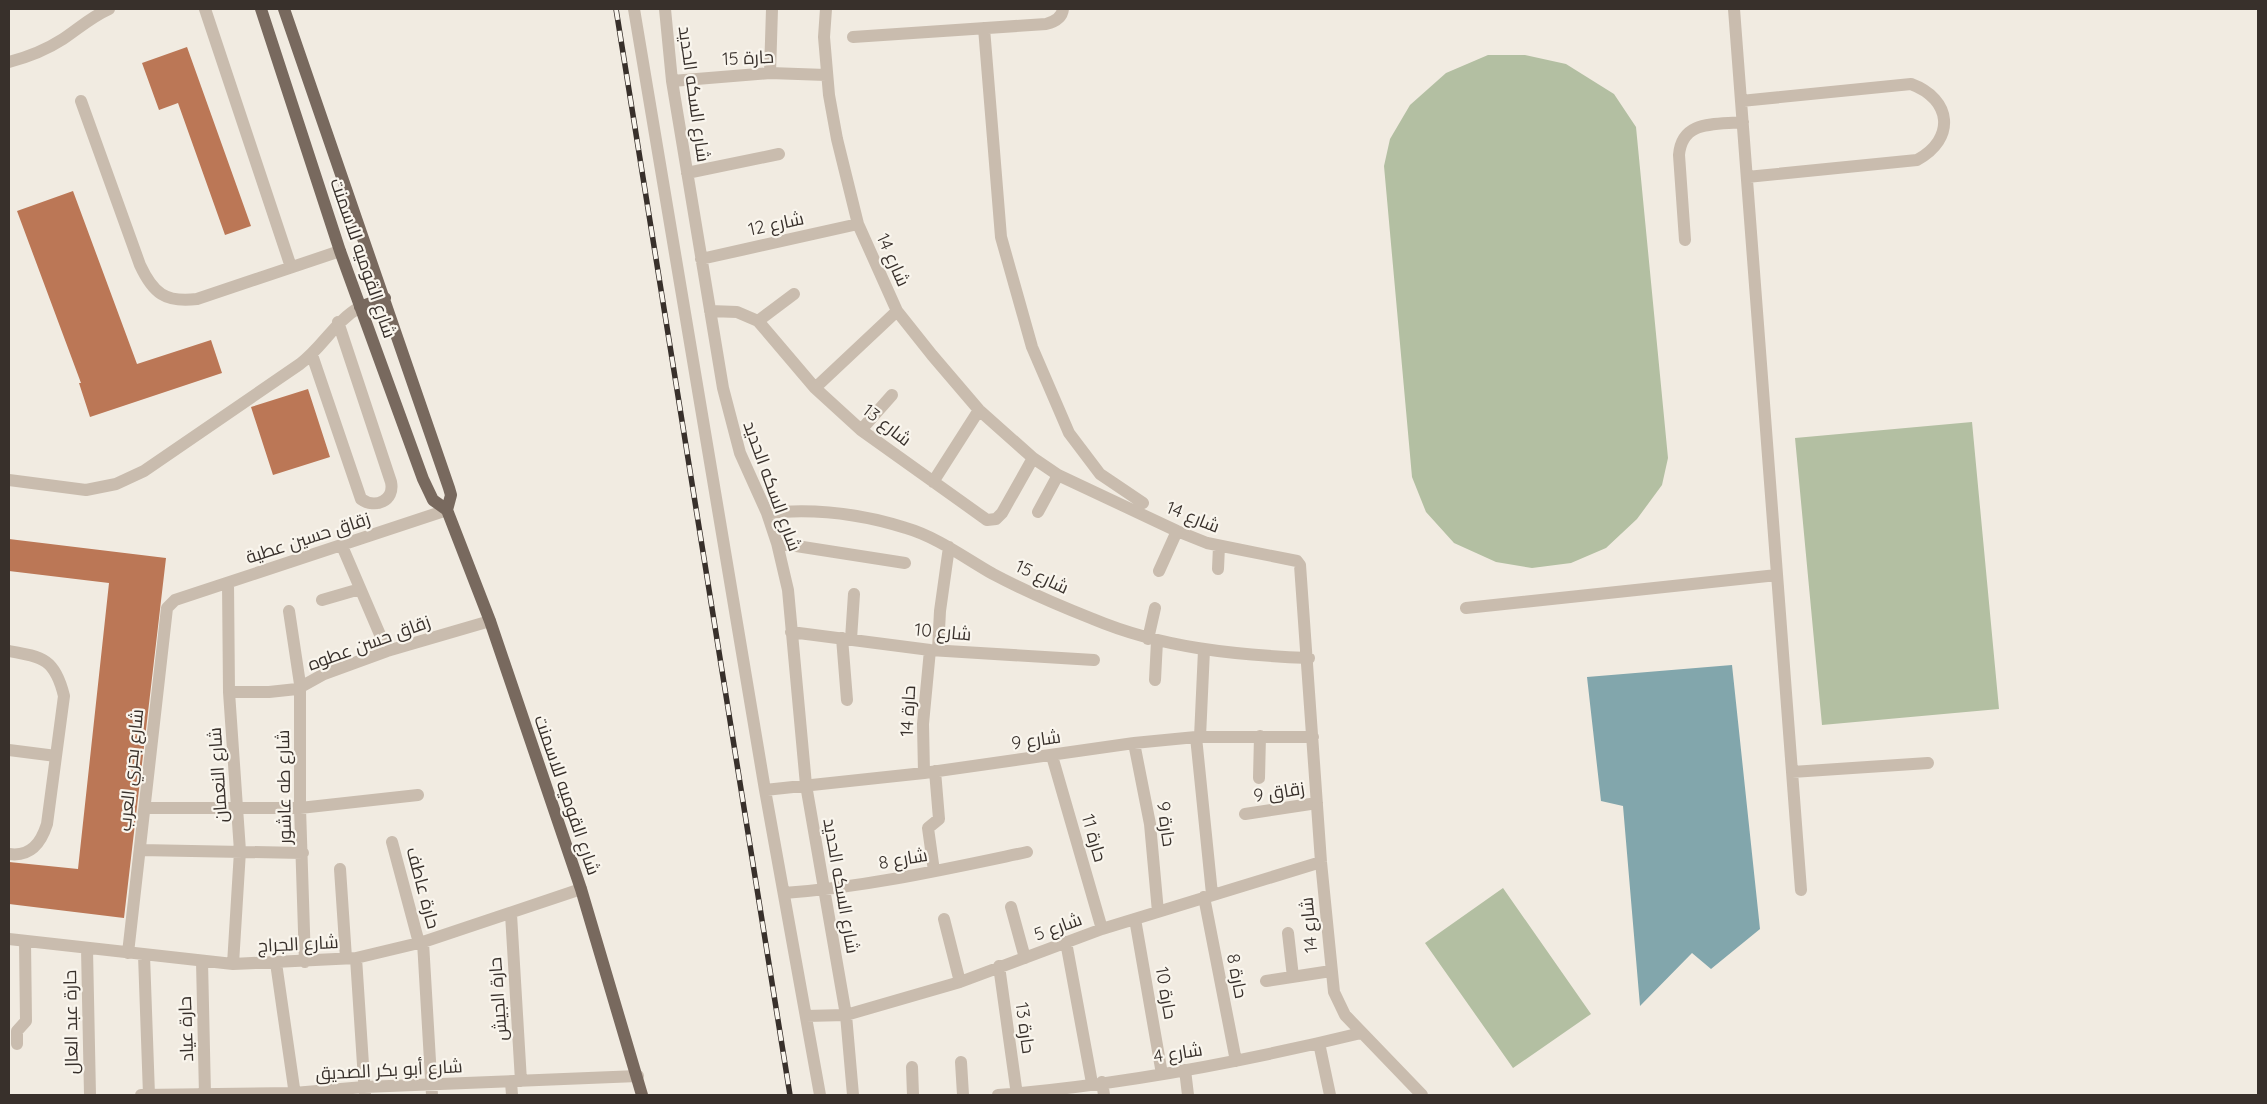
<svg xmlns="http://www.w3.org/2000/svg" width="2267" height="1104" viewBox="0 0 2267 1104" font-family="Quicksand,Cairo,sans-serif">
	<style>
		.green { fill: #b3bfa2 }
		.water { fill: #82a6ac }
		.building { fill: #bb7756 }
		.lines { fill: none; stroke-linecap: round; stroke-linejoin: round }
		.minor { stroke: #c9bcae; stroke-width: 12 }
		.major { stroke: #78695e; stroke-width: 12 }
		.rail-casing { stroke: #38302b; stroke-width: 5.5 }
		.rail { stroke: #f9f5ed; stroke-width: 4; stroke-dasharray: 11; stroke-linecap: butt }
		.labels { text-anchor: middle; stroke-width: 4.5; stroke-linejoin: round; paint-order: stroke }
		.street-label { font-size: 18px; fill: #38302b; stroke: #f9f5ed }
	</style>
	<rect width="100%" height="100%" fill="#f1ebe1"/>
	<!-- green -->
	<path class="green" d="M1488,55H1525L1566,64L1614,94L1636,127L1668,458L1662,485L1637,519L1606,548L1571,563L1532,568L1496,562L1454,543L1426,512L1412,477L1384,166L1390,139L1410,105L1446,73Z
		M1972,422L1999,709L1822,725L1795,438Z
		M1503,888L1591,1014L1513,1068L1425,943Z"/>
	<!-- water -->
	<path class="water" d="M1732,665L1760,929L1711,969L1692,953L1640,1006L1623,806L1601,801L1587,677Z"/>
	<!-- building -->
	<path class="building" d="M187,47L251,226L225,235L178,103L159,110L142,63Z
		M73,191L137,364L211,340L222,373L90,417L79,383H81L17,211Z
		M308,389L330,457L273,475L251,407Z
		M9,539L166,558L124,918L9,904V862L78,869L109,583L9,571Z"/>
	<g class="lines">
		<!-- minor -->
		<path class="minor" d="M205,9L291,267
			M634,9L765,790L820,1095
			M665,9L672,81L723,388L740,453L767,513L777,543L788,590L806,785L846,1015L853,1095
			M826,9L824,37L829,95L837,139L858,224L897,311L932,355L979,410L1033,458L1058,475L1177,531L1207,543L1297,561L1300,565L1321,862L1334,992L1345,1015L1422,1095
			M1734,9L1801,890
			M984,28L1001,237L1032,347L1069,433L1100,474L1143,503
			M853,37L1046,24C1054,22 1062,18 1063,9
			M9,62C28,57 46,50 63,39C78,29 91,17 109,9
			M770,73L772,9
			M672,81L770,73L826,75
			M81,101L140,265C153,293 165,303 197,299L340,251
			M1741,101L1911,84C1952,99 1956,139 1917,160L1747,177
			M687,173L779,154
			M1685,240L1679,155C1682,120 1714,125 1743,122
			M701,259L858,224
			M710,311L737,312L758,321L815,388L861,430L987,520L996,519L1002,513L1033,458
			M758,321L794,294
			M312,355L361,499C375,509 395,501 391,482L338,322
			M815,388L897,311
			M861,430L892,395
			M9,480L86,490L116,484L144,471L300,364C323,347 335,321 360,307
			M933,482L979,410
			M1038,512L1058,475
			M767,513C813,508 862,514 906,528C937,537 965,558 993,574C1025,591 1060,606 1093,619C1162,648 1235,655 1309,658
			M777,543L905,563
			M342,546L387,651
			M1218,569L1219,546
			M1159,571L1177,531
			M228,583L229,692L240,851L233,964
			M322,600L360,589
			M1466,608L1777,575
			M289,611L300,684V808L305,962
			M791,632L930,650L1094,660
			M842,638L847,700
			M851,639L854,594
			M1148,639L1155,608
			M938,650L940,611L949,547
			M9,651C43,657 55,659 64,696L47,824C41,843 31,857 9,854
			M1155,680L1157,641
			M229,692H269L297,689L324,674L387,651L490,621
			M1196,737L1212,894
			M1200,737L1204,650
			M1134,743L1150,824L1158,912
			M9,750L56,756
			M1052,756L1102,929
			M1792,772L1928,763
			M924,773L923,724L930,650
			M1259,778L1260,736
			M765,790L924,773L1134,743L1196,737H1313
			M145,808H300L418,795
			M1245,814L1317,803
			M392,842L419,943
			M140,850L303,853
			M340,869L346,958
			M934,871L928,828L939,819L935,771
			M784,893C866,887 946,869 1027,852
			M1204,897L1236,1061
			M1011,907L1025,958
			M511,914L521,1081
			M944,919L960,982
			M1135,919L1162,1074
			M1288,933L1293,977
			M9,939L233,964L356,958L423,942L581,889
			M423,942L432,1095
			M1066,942L1092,1083
			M87,949L90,1095
			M128,953L167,608L175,600L447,510
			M144,955L149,1095
			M356,958L365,1095
			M202,961L205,1095
			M276,963L295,1095
			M999,966L1017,1095
			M1266,981L1331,971
			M806,1016L846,1015L960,982L1102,929L1321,862
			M1319,1043L1330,1095
			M17,1044V1031L26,1021L25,941
			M961,1062L963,1095
			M912,1067L913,1095
			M1185,1070L1188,1095
			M511,1082L512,1095
			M1102,1082L1104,1095
			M141,1095L294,1093L364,1087L638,1076
			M998,1095C1120,1085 1242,1062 1361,1033"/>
		<!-- major -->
		<path class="major" d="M261,9L340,251L423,479L433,500L447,510L490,621L581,889L642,1095
			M284,9L449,488L451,495L447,510
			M360,307L385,298"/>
		<defs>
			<path id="rail" d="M616,9L790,1095"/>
		</defs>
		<!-- rail casing -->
		<use href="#rail" class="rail-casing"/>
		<!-- rail -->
		<use href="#rail" class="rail"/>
	</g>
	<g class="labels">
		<!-- street labels -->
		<g class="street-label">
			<text transform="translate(748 58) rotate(-3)" y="6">حارة 15</text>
			<text transform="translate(694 94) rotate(82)" y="6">شارع السكه الحديد</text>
			<text transform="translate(776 224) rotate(-12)" y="6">شارع 12</text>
			<text transform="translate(363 258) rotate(71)" y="6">شارع القوميه للاسمنت</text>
			<text transform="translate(893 260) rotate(66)" y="6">شارع 14</text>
			<text transform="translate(887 425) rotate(38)" y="6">شارع 13</text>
			<text transform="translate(772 486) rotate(70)" y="6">شارع السكه الحديد</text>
			<text transform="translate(1193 517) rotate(22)" y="6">شارع 14</text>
			<text transform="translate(308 538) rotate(-18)" y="6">زقاق حسين عطية</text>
			<text transform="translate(1042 577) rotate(25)" y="6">شارع 15</text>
			<text transform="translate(943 632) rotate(5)" y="6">شارع 10</text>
			<text transform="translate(369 643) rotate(-20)" y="6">زقاق حسن عطوه</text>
			<text transform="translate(908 711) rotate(-87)" y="6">حارة 14</text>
			<text transform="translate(1036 740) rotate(-8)" y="6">شارع 9</text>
			<text transform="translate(131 770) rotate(-84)" y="6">شارع بحري العرب</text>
			<text transform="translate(218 775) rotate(-94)" y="6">شارع النعمان</text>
			<text transform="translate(284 787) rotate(-91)" y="6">شارع طه عاشور</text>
			<text transform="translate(1279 792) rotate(-9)" y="6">زقاق 9</text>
			<text transform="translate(567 795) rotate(71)" y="6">شارع القوميه للاسمنت</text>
			<text transform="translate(1166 824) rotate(82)" y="6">حارة 9</text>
			<text transform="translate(1094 838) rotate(74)" y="6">حارة 11</text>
			<text transform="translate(903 859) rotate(-10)" y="6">شارع 8</text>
			<text transform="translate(841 886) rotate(80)" y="6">شارع السكه الحديد</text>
			<text transform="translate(423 888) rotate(75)" y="6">حارة عاطف</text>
			<text transform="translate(1309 925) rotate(-95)" y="6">شارع 14</text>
			<text transform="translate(1058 927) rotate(-20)" y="6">شارع 5</text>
			<text transform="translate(298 944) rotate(-3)" y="6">شارع الجراج</text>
			<text transform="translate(1237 976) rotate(79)" y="6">حارة 8</text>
			<text transform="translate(1166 993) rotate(80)" y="6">حارة 10</text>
			<text transform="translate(498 999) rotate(-94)" y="6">حارة الجيش</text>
			<text transform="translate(71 1022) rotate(-91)" y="6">حارة عبد العال</text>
			<text transform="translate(1025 1028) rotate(82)" y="6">حارة 13</text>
			<text transform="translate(186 1029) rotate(-92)" y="6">حارة عياد</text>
			<text transform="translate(1178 1053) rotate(-9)" y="6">شارع 4</text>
			<text transform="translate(389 1070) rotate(-3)" y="6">شارع أبو بكر الصديق</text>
		</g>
	</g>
	<!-- border -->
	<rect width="2267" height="1104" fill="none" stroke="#38302b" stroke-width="20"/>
</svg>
